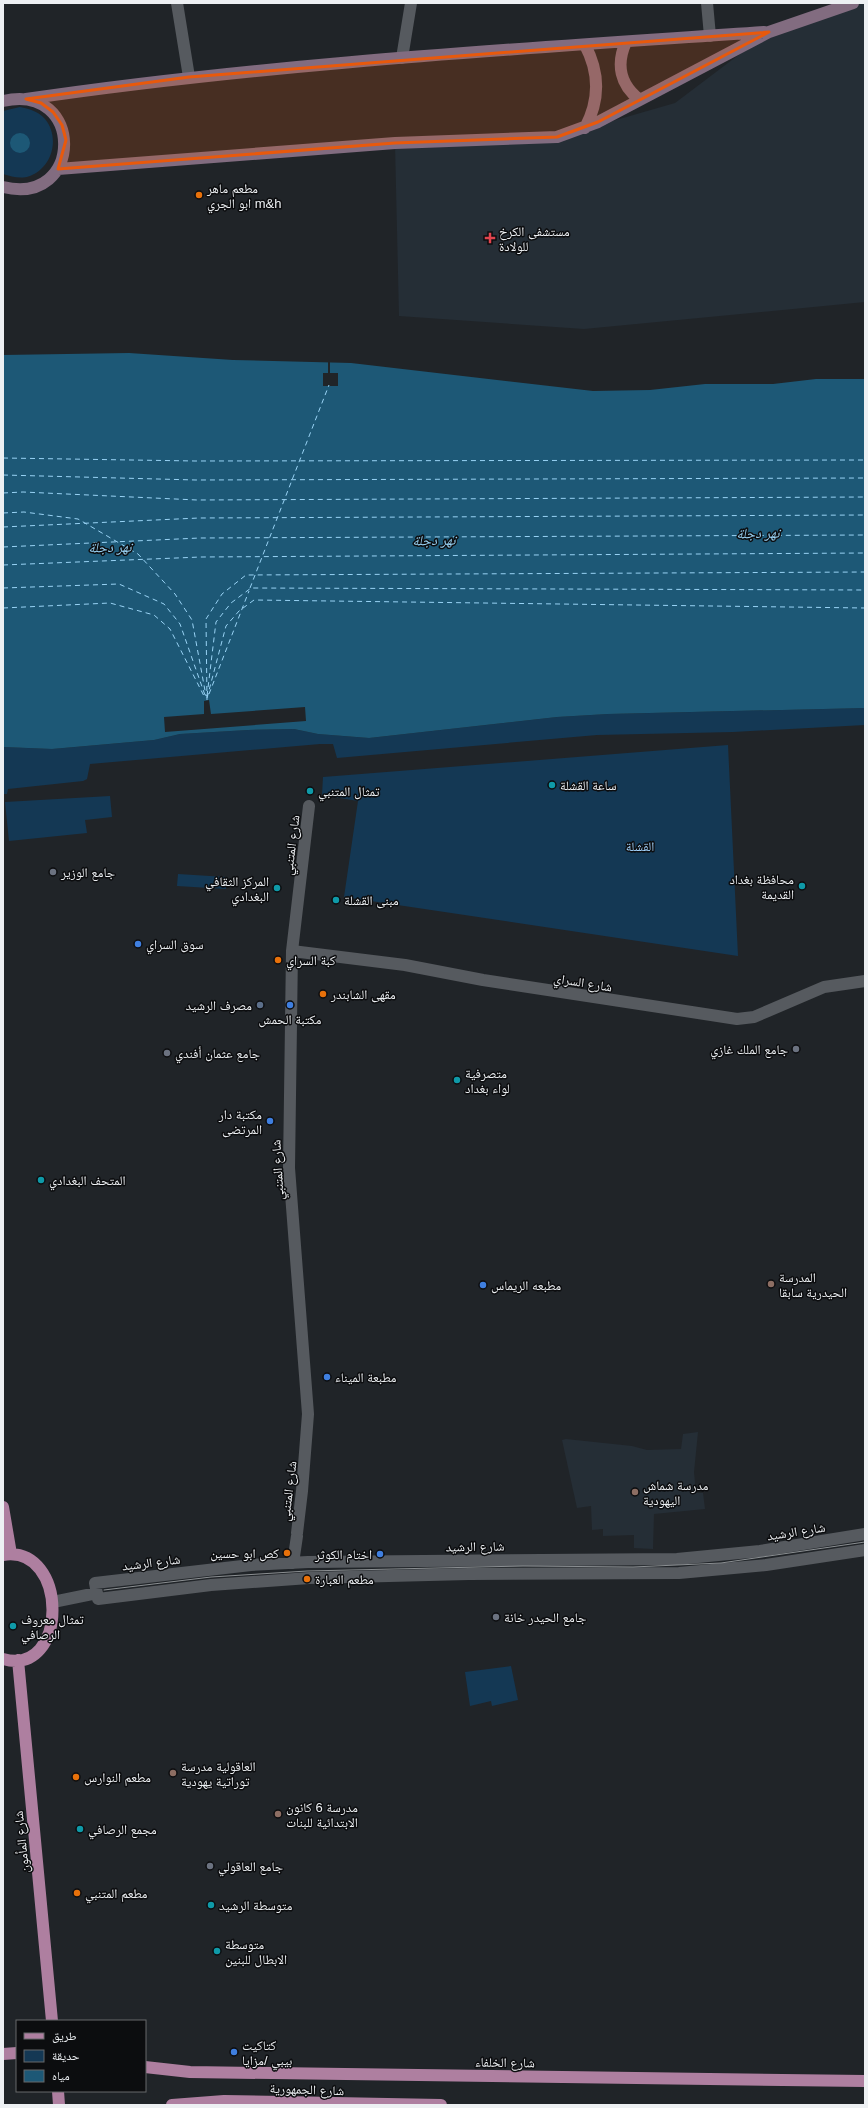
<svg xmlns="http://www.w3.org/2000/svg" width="868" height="2108" viewBox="0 0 868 2108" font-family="Arial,'Noto Naskh Arabic',sans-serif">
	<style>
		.built { fill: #252e36 }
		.green { fill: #143854 }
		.water { fill: #1d5876 }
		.pier { fill: #202428 }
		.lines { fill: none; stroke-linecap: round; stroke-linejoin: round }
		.ferry { stroke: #99d3f5; stroke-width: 1; stroke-dasharray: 5 4; stroke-linecap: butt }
		.street { stroke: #565a5f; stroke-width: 12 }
		.secondary { stroke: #826c80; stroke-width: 12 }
		.primary { stroke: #ae7fa0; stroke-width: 12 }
		.tram { stroke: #8b8f92; stroke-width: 1 }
		.marked { fill: #e8590c; fill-opacity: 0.2; stroke: #e8590c; stroke-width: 3; stroke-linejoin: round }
		.food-dot { fill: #e8710a; stroke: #0c0d0f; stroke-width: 1.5 }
		.health-dot { fill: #e0444e; stroke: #0c0d0f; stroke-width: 1.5 }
		.culture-dot { fill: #0f9aa8; stroke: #0c0d0f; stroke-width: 1.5 }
		.worship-dot { fill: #6b7280; stroke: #0c0d0f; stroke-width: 1.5 }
		.shop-dot { fill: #3f7fe0; stroke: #0c0d0f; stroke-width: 1.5 }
		.service-dot { fill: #5c6f8a; stroke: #0c0d0f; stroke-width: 1.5 }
		.education-dot { fill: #8d6e63; stroke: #0c0d0f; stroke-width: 1.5 }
		.labels { text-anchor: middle; stroke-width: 3; stroke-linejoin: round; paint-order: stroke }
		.poi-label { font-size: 13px; fill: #edf0f3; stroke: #0c0d0f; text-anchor: start }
		.street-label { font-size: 13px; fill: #edf0f3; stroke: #0c0d0f }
		.park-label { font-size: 13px; fill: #a3d3fc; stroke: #0c0d0f }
		.water-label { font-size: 14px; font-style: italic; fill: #99d3f5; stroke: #0c0d0f }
	</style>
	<rect width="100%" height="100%" fill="#202428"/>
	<!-- built -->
	<path class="built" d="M861,3H865V302L584,329L399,316L395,144L557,137L675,103L769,32Z
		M698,1432L694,1472L696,1493H703L705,1509L654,1514L653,1549L634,1548V1535L603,1536V1529L592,1530L591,1506L577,1508L562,1440L566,1439L632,1446L647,1450L681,1449L683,1434Z"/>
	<!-- green -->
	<path class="green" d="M20,107C29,109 38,111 45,119C60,137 53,167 30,176C21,179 12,177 3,174V111Z
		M865,708V725L733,732L597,735L337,758L333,744H320L90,764L87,779L83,781L8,789L7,794H3V747L52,749L154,740L180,734L248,730L294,729L318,734L369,738L557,717L608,714Z
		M728,745L738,956L344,897L358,801L322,795L323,777Z
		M110,796L112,817L85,820L87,833L9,841L5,802Z
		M178,874L226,877V889L177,886Z
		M511,1666L518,1700L492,1706L491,1701L470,1706L465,1672Z"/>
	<!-- water -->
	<path class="water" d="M10 143a10 10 0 1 1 20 0a10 10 0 1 1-20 0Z
		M129,353L233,360L351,363L593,391L650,390L705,384H773L816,379H865V708L608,714L557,717L369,738L318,734L294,729L248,730L180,734L154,740L52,749L3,747V355Z"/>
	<!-- pier -->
	<path class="pier" d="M328,361H330V373H338V386H323V373H328Z
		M209,700L211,714L305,707L306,721L165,732L164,717L204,714V701Z"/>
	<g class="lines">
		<!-- ferry -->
		<path class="ferry" d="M3,458L195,461L865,460
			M3,475L196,480L865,478
			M3,493L23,492L197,500L865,497
			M3,513L24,512L78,519L138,554L175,594L192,620L206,696
			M3,527L199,518L865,515
			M3,547L200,538L865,535
			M3,565L201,557L865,553
			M3,588L119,584L164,604L180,624L206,698
			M250,588L329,385
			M3,608L110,603L154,615L170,629L204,696
			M209,694L249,591
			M207,696L216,622L231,603L251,588L865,590
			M207,698L226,626L239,611L254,600L865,608
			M207,700L206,619L222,594L246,575L865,572"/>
		<!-- street -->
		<path class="street" d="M177,3L189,77
			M707,3L710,36
			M402,58L411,3
			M292,951L405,965L483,980L737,1019L754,1017L824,987L865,981
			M297,1533L302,1491L308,1414L289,1168L292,951L309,806
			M865,1534L760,1551L677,1559L308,1562L251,1565L95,1583L98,1599L211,1585L309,1578L469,1574L679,1573L766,1565L865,1550
			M293,1563L297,1536
			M53,1602L97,1593"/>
		<!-- secondary -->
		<path class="secondary" d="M626,42C616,64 620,85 640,100
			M26,99C271,63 518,49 764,32
			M3,101C85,82 84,207 3,187
			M585,128C600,100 600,73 585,45
			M58,169L395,143L557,137L598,122L769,32L853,3"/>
		<!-- primary -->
		<path class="primary" d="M3,1507L11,1554
			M3,1555C69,1544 69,1678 3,1659
			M18,1660L52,2021
			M3,2054L17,2053
			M145,2067L190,2072L865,2081
			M58,2091L59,2105
			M172,2105L224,2101L441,2105"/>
		<!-- tram -->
		<path class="tram" d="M104,1590L211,1577L307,1571L523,1566L633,1567L721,1563L865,1542"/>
	</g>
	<!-- marked area -->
	<path class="marked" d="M769,32L598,122L557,137L395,143L58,169L66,140L62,125L53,112L41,103L26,99L189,77Z"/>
	<!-- markers -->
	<g class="food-dot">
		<circle cx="199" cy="195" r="4"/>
		<circle cx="278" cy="960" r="4"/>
		<circle cx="323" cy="994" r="4"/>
		<circle cx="287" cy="1553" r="4"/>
		<circle cx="307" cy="1579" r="4"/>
		<circle cx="76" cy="1777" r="4"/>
		<circle cx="77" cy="1893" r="4"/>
	</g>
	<path class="health-dot" d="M488 232h4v4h4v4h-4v4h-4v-4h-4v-4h4z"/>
	<g class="culture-dot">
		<circle cx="552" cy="785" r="4"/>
		<circle cx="310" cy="791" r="4"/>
		<circle cx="802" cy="886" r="4"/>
		<circle cx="277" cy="888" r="4"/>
		<circle cx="336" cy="900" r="4"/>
		<circle cx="457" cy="1080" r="4"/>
		<circle cx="41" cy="1180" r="4"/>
		<circle cx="13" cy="1626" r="4"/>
		<circle cx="80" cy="1829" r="4"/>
		<circle cx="211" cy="1905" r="4"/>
		<circle cx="217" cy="1951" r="4"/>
	</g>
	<g class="worship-dot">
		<circle cx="53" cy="872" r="4"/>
		<circle cx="796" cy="1049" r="4"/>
		<circle cx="167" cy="1053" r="4"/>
		<circle cx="496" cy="1617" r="4"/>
		<circle cx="210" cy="1866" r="4"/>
	</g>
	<g class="shop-dot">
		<circle cx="138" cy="944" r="4"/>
		<circle cx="290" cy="1005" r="4"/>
		<circle cx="270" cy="1121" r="4"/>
		<circle cx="483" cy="1285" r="4"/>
		<circle cx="327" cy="1377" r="4"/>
		<circle cx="380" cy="1554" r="4"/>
		<circle cx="234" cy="2052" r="4"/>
	</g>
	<circle class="service-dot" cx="260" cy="1005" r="4"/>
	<g class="education-dot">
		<circle cx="771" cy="1284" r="4"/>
		<circle cx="635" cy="1492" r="4"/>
		<circle cx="173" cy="1773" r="4"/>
		<circle cx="278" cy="1814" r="4"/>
	</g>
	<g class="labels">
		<!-- poi labels -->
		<g class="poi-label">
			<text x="207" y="193">مطعم ماهر<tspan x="207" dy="15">ابو الجري m&amp;h</tspan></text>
			<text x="499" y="236">مستشفى الكرخ<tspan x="499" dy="15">للولادة</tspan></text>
			<text x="560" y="790">ساعة القشلة</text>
			<text x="318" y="796">تمثال المتنبي</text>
			<text x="61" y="877">جامع الوزير</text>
			<text x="794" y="884" text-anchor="end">محافظة بغداد<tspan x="794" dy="15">القديمة</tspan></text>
			<text x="269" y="886" text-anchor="end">المركز الثقافي<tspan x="269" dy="15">البغدادي</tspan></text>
			<text x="344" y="905">مبنى القشلة</text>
			<text x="146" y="949">سوق السراي</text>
			<text x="286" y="965">كبة السراي</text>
			<text x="331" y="999">مقهى الشابندر</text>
			<text x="252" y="1010" text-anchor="end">مصرف الرشيد</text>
			<text x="290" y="1024" text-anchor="middle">مكتبة الحمش</text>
			<text x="788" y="1054" text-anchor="end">جامع الملك غازي</text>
			<text x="175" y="1058">جامع عثمان أفندي</text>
			<text x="465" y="1078">متصرفية<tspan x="465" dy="15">لواء بغداد</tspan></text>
			<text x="262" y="1119" text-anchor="end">مكتبة دار<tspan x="262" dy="15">المرتضى</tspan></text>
			<text x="49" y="1185">المتحف البغدادي</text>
			<text x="779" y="1282">المدرسة<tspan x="779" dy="15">الحيدرية سابقا</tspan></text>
			<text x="491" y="1290">مطبعه الريماس</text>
			<text x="335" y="1382">مطبعة الميناء</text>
			<text x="643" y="1490">مدرسة شماش<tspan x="643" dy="15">اليهودية</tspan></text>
			<text x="279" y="1558" text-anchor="end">كص ابو حسين</text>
			<text x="372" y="1559" text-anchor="end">اختام الكوثر</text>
			<text x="315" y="1584">مطعم العبارة</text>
			<text x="504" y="1622">جامع الحيدر خانة</text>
			<text x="21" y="1624">تمثال معروف<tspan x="21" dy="15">الرصافي</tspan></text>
			<text x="181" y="1771">العاقولية مدرسة<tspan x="181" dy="15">توراتية يهودية</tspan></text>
			<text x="84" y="1782">مطعم النوارس</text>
			<text x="286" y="1812">مدرسة 6 كانون<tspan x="286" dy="15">الابتدائية للبنات</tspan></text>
			<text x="88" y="1834">مجمع الرصافي</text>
			<text x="218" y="1871">جامع العاقولي</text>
			<text x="85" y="1898">مطعم المتنبي</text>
			<text x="219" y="1910">متوسطة الرشيد</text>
			<text x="225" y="1949">متوسطة<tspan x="225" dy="15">الابطال للبنين</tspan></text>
			<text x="242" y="2050">كتاكيت<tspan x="242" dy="15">بيبي /مزايا</tspan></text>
		</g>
		<!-- street labels -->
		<g class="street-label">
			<text transform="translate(291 845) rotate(-83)" y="5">شارع المتنبي</text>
			<text transform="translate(583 982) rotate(9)" y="5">شارع السراي</text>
			<text transform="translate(277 1170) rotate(-93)" y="5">شارع المتنبي</text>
			<text transform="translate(288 1491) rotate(-83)" y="5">شارع المتنبي</text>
			<text transform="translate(796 1531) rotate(-9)" y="5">شارع الرشيد</text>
			<text transform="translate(475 1546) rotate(-1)" y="5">شارع الرشيد</text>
			<text transform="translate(151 1562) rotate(-7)" y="5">شارع الرشيد</text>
			<text transform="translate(21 1842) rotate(-96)" y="5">شارع المأمون</text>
			<text transform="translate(505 2062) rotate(1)" y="5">شارع الخلفاء</text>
			<text transform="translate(307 2089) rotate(2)" y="5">شارع الجمهورية</text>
		</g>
		<!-- park labels -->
		<g class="park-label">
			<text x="640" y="851">القشلة</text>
		</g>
		<!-- water labels -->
		<g class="water-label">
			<text transform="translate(758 533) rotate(-1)" y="5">نهر دجلة</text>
			<text transform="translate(434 540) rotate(-1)" y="5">نهر دجلة</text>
			<text transform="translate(110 547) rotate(-1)" y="5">نهر دجلة</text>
		</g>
	</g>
	<!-- border -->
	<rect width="868" height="2108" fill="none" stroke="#edf0f3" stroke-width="8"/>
	<!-- legend -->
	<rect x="16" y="2020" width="130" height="72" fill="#0c0d0f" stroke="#66686a"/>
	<rect x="24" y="2033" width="20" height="6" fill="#ae7fa0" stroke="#66686a"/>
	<text x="52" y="2040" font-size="12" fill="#edf0f3">طريق</text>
	<rect x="24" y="2050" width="20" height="12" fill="#143854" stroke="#66686a"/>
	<text x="52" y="2060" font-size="12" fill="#edf0f3">حديقة</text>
	<rect x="24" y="2070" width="20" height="12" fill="#1d5876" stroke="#66686a"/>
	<text x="52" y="2080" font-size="12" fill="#edf0f3">مياه</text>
</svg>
